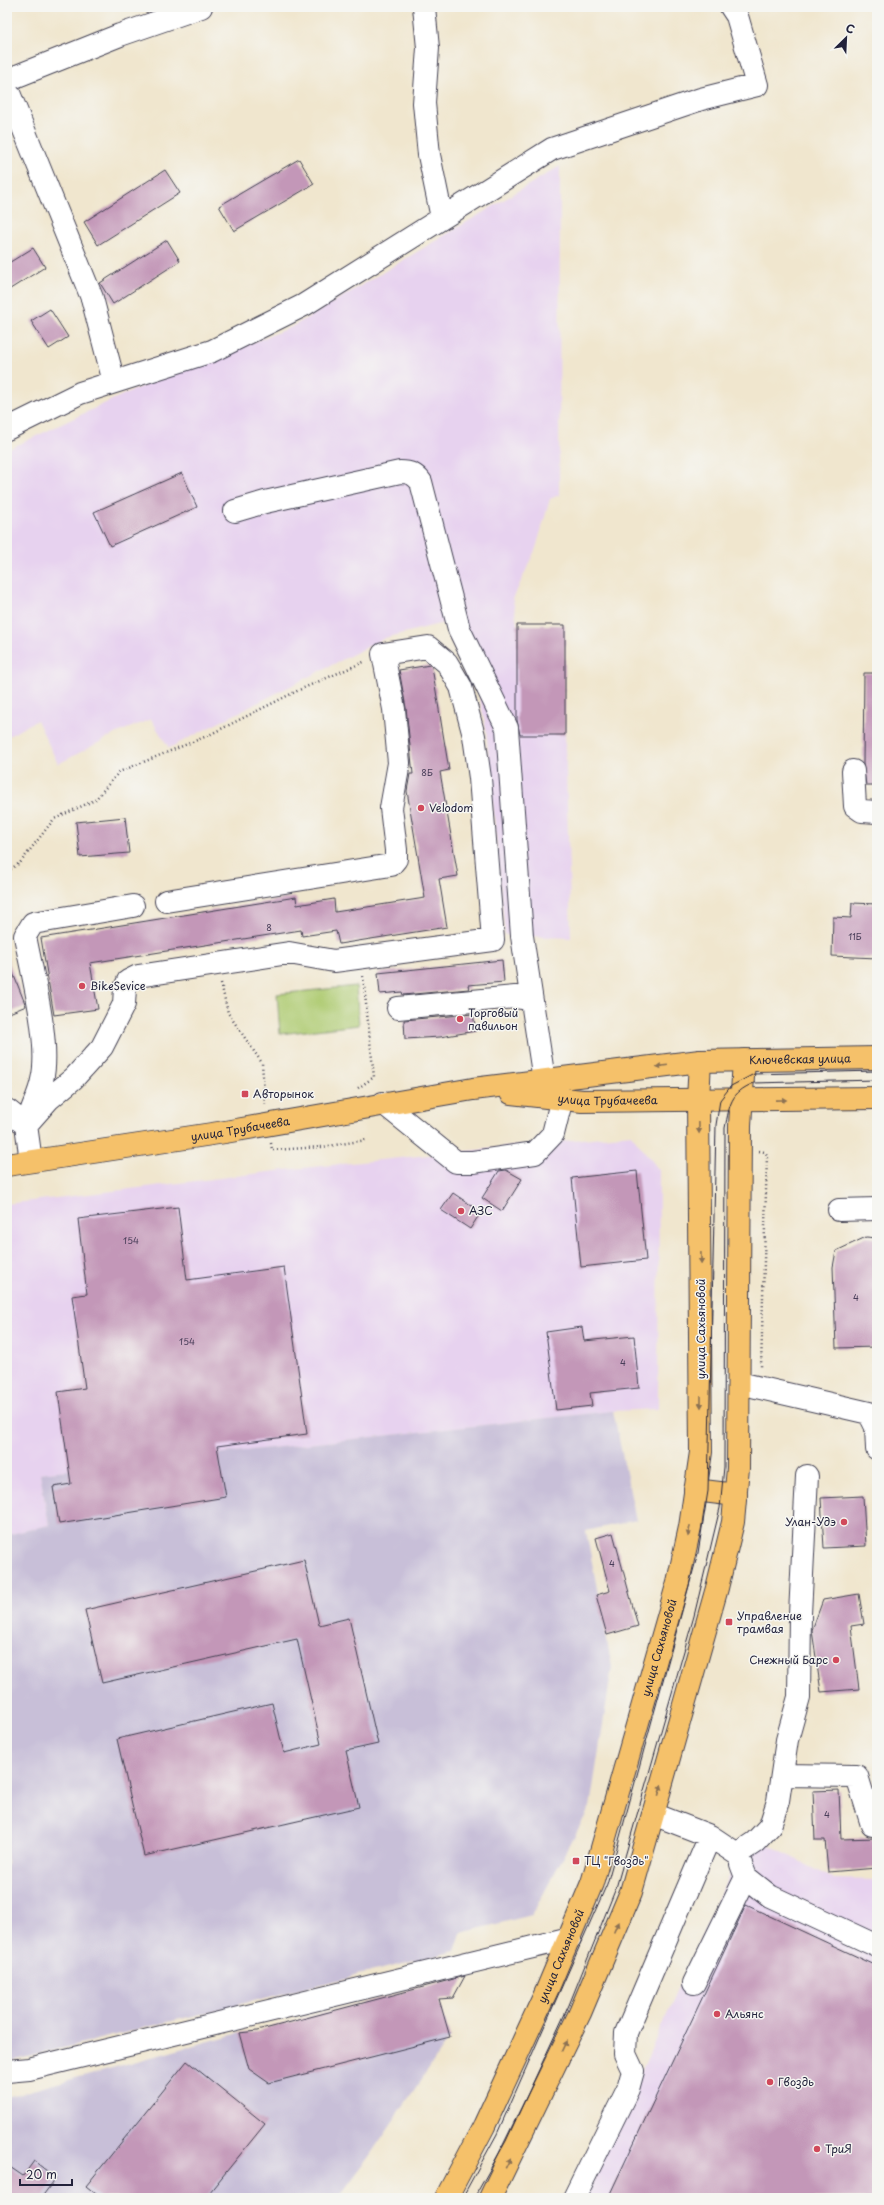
<svg xmlns="http://www.w3.org/2000/svg" width="884" height="2205" viewBox="0 0 884 2205" font-family="'Playpen Sans',sans-serif">
	<style>
		.built { fill: #e7d2ef }
		.industrial { fill: #c8bfd8 }
		.green { fill: #adca70; stroke: #687656 }
		.building { fill: #c397b8 }
		.lines { fill: none; stroke-linecap: round; stroke-linejoin: round }
		.minor-casing { stroke: #413f51; stroke-width: 24 }
		.major-casing { stroke: #413f51; stroke-width: 24 }
		.path { stroke: #413f51; stroke-width: 2.5; stroke-dasharray: 1 3; stroke-linecap: butt }
		.minor { stroke: #fff; stroke-width: 22 }
		.major { stroke: #f5c16b; stroke-width: 22 }
		.tram { stroke: #22223b; stroke-width: 1 }
		.oneway { fill: #8c7253 }
		.poi-dot { fill: #d1495b; stroke: #f6f6f2; stroke-width: 1.5 }
		.labels { text-anchor: middle; stroke-width: 3; stroke-linejoin: round; paint-order: stroke }
		.number-label { font-size: 9px; fill: #4a3f5a }
		.poi-label { font-size: 11px; fill: #22223b; stroke: #f6f6f2; text-anchor: start }
		.street-label { font-size: 11px; fill: #22223b; stroke: #f6f6f2 }
	</style>
	<rect width="100%" height="100%" fill="#f6f6f2"/>
	<filter id="ink" filterUnits="userSpaceOnUse"><feTurbulence type="fractalNoise" baseFrequency=".025" numOctaves="2"/><feDisplacementMap in="SourceGraphic" scale="8" xChannelSelector="R" yChannelSelector="G"/><feConvolveMatrix kernelMatrix="1 2 1 2 8 2 1 2 1" color-interpolation-filters="sRGB"/></filter>
	<filter id="wash" filterUnits="userSpaceOnUse"><feTurbulence type="fractalNoise" baseFrequency=".012" numOctaves="4" result="noise"/><feDisplacementMap in="SourceGraphic" scale="16" xChannelSelector="R" yChannelSelector="G"/><feGaussianBlur stdDeviation="0.9" result="paint"/><feColorMatrix in="noise" values="0 0 0 0 0 0 0 0 0 0 0 0 0 0 0 0 0 1.4 0 .05"/><feComposite in="paint" operator="in"/></filter>
	<g filter="url(#wash)">
		<rect width="100%" height="100%" fill="#f0e6ce"/>
		<!-- built -->
		<path class="built" d="M560,166L559,495L550,499L536,548L513,599L517,625H565V735L571,938L505,935L486,729L479,694L443,623L385,638L169,748L151,719L115,734L58,764L37,720L7,737V450L135,389L292,327Z
			M631,1134L659,1170L658,1409L613,1411L40,1473L49,1525L7,1535V1204L293,1169Z
			M747,1834L834,1879L877,1880V2198H585Z"/>
		<!-- industrial -->
		<path class="industrial" d="M613,1411L636,1520L586,1531L612,1667L590,1807L532,1915L461,1933L455,1951L7,2062V1535L49,1525L40,1473Z
			M439,1999L450,2037L368,2158L338,2198H7V2097L239,2033L257,2031L263,2052Z"/>
		<!-- green -->
		<path class="green" d="M356,986L359,1025L280,1034L277,994Z"/>
		<g id="blocks">
			<!-- building -->
			<path class="building" d="M299,159L314,184L234,231L219,206Z
				M165,170L180,193L98,245L84,222Z
				M167,240L180,261L113,304L100,283Z
				M33,248L45,267L7,291V264Z
				M50,309L68,337L49,349L31,321Z
				M182,473L197,507L110,546L94,512Z
				M517,625H565V735H520L517,720Z
				M430,665L432,667L449,770L440,772L458,876L439,879L447,927L339,944L336,931L302,936L301,930L90,963L98,1009L54,1015L41,938L296,897L297,905L334,899L335,912L425,898L407,791L410,774H413L406,708L399,670Z
				M864,673H877V785H866L863,764Z
				M125,817L129,853L80,857L76,822Z
				M852,903L877,904V958L832,956L833,917L851,918Z
				M7,958L26,1006L7,1014Z
				M502,960L504,982L468,985L469,989L403,995L402,992L380,994L378,973Z
				M473,1014L476,1031L440,1037L405,1039L404,1020Z
				M506,1170L522,1179L502,1211L482,1198L499,1171Z
				M637,1171L646,1260L581,1267L572,1178Z
				M453,1193L481,1212L470,1229L441,1210Z
				M178,1207L187,1280L284,1267L307,1434L217,1446L226,1497L59,1524L53,1487L71,1484L58,1392L85,1388L72,1296L87,1294L78,1219Z
				M866,1237L877,1238V1347L836,1348L833,1267L836,1251Z
				M582,1327L584,1341L634,1336L639,1388L590,1393L592,1406L556,1410L546,1332Z
				M863,1496L866,1546L824,1548L821,1498Z
				M613,1533L638,1626L607,1635L596,1595L610,1591L596,1538Z
				M304,1560L319,1625L349,1618L378,1744L346,1751L359,1807L144,1856L117,1739L272,1703L284,1753L321,1744L297,1639L102,1683L85,1610Z
				M859,1594L864,1624L851,1626L859,1689L821,1692L812,1630L823,1600Z
				M839,1790L841,1839L877,1838V1868L828,1872L825,1840H815L813,1791Z
				M746,1905L877,1966V2198H608Z
				M465,1976L453,1998L439,1999L450,2037L269,2083L249,2069L239,2033L257,2031Z
				M187,2061L265,2124L205,2198H101L86,2186Z
				M34,2161L56,2178L41,2198H7V2165L23,2176Z"/>
		</g>
	</g>
	<g filter="url(#ink)">
		<use href="#blocks" fill-opacity="0" stroke="#413f51" stroke-width="1"/>
		<g class="lines">
			<defs>
				<path id="minor" d="M424,7L428,48L424,103L429,155L442,218
					M7,80L120,35L201,7
					M7,88L92,298L114,382
					M7,429L80,393L212,351L304,305L552,149L701,99L757,85L737,16L731,7
					M235,511L265,502L400,472C410,472 415,474 421,482L459,629L507,728L522,936L544,1080
					M853,771L855,806L862,811L877,812
					M398,1008L515,997L531,999
					M383,1103L456,1162H473L535,1153L553,1134L562,1098
					M7,1110L26,1125L31,1161
					M30,1115C34,1103 40,1092 42,1080C51,1045 32,973 25,936L33,923L133,906
					M26,1125L49,1099L74,1078L102,1047L124,1004L125,988L128,981L138,976L289,953L334,961L493,940L480,778L474,736L461,687L447,663L428,647L383,654L394,709L399,763L391,808L396,850V859L391,865L166,901
					M839,1210L877,1209
					M739,1383L869,1413L876,1427L877,1449
					M782,1775L857,1776L872,1825H877
					M653,1814L710,1836L737,1854L755,1842L770,1826L778,1801L787,1740L799,1697L800,1614L807,1476
					M746,1877L770,1896L877,1946
					M694,1983L746,1877L741,1864
					M7,2071L29,2069L570,1938
					M574,2198L628,2089L633,2071L625,2054L626,2033L710,1836"/>
				<g id="major">
					<path id="s1" d="M511,1093L582,1101L877,1098"/>
					<path id="s2" d="M7,1165L225,1132L473,1089L700,1061L877,1058"/>
					<path d="M695,1490L736,1495"/>
					<path id="s3" d="M446,2198L484,2126L547,1990L592,1883L678,1582L690,1527L701,1452L698,1100L700,1061"/>
					<path d="M490,2198L580,2013L631,1892L717,1588L733,1522L738,1468L740,1126L744,1060"/>
				</g>
			</defs>
			<!-- minor casing -->
			<use href="#minor" class="minor-casing"/>
			<!-- major casing -->
			<use href="#major" class="major-casing"/>
			<!-- path -->
			<path class="path" d="M7,871L20,863L54,819L95,800L119,772L207,736L299,690L366,661
				M221,983L228,1013L262,1063L265,1105
				M358,1088L374,1077L363,976
				M271,1143L272,1150L322,1147L366,1140
				M759,1151L765,1152L767,1155L761,1368"/>
			<!-- minor -->
			<use href="#minor" class="minor"/>
			<!-- major -->
			<use href="#major" class="major"/>
			<!-- tram -->
			<path class="tram" d="M462,2198L497,2134L607,1884L698,1553L708,1491L716,1125L720,1100L731,1086L754,1074L877,1071
				M474,2198L506,2141L569,2005L616,1888L694,1616L720,1508L724,1467L725,1128C730,1104 730,1093 754,1083L877,1080"/>
		</g>
		<!-- one-way arrows -->
		<defs><path id="oneway-solid" d="M-6-.8H1V-3.2L6.5 0L1 3.2V.8H-6Z"/></defs>
		<g class="oneway">
			<use href="#oneway-solid" transform="translate(662 1066) rotate(173)"/>
			<use href="#oneway-solid" transform="translate(781 1100) rotate(-1)"/>
			<use href="#oneway-solid" transform="translate(699 1128) rotate(89)"/>
			<use href="#oneway-solid" transform="translate(701 1258) rotate(89)"/>
			<use href="#oneway-solid" transform="translate(701 1402) rotate(90)"/>
			<use href="#oneway-solid" transform="translate(689 1531) rotate(101)"/>
			<use href="#oneway-solid" transform="translate(660 1790) rotate(-74)"/>
			<use href="#oneway-solid" transform="translate(616 1927) rotate(-67)"/>
			<use href="#oneway-solid" transform="translate(564 2046) rotate(-65)"/>
			<use href="#oneway-solid" transform="translate(508 2163) rotate(-63)"/>
		</g>
	</g>
	<!-- markers -->
	<g class="poi-dot">
		<circle cx="421" cy="808" r="4"/>
		<circle cx="82" cy="986" r="4"/>
		<circle cx="460" cy="1019" r="4"/>
		<rect x="241" y="1090" width="8" height="8" rx="2"/>
		<circle cx="461" cy="1211" r="4"/>
		<circle cx="844" cy="1522" r="4"/>
		<rect x="725" y="1618" width="8" height="8" rx="2"/>
		<circle cx="836" cy="1660" r="4"/>
		<rect x="572" y="1857" width="8" height="8" rx="2"/>
		<circle cx="717" cy="2014" r="4"/>
		<circle cx="770" cy="2082" r="4"/>
		<circle cx="817" cy="2149" r="4"/>
	</g>
	<g class="labels">
		<!-- number labels -->
		<g class="number-label">
			<text x="427" y="776">8Б</text>
			<text x="269" y="931">8</text>
			<text x="855" y="940">11Б</text>
			<text x="131" y="1244">154</text>
			<text x="856" y="1301">4</text>
			<text x="187" y="1345">154</text>
			<text x="623" y="1366">4</text>
			<text x="612" y="1567">4</text>
			<text x="827" y="1818">4</text>
		</g>
		<!-- poi labels -->
		<g class="poi-label">
			<text x="429" y="812">Velodom</text>
			<text x="90" y="990">BikeSevice</text>
			<text x="468" y="1017">Торговый<tspan x="468" dy="13">павильон</tspan></text>
			<text x="253" y="1098">Авторынок</text>
			<text x="469" y="1215">АЗС</text>
			<text x="836" y="1526" text-anchor="end">Улан-Удэ</text>
			<text x="737" y="1620">Управление<tspan x="737" dy="13">трамвая</tspan></text>
			<text x="828" y="1664" text-anchor="end">Снежный Барс</text>
			<text x="584" y="1865">ТЦ "Гвоздь"</text>
			<text x="725" y="2018">Альянс</text>
			<text x="778" y="2086">Гвоздь</text>
			<text x="825" y="2153">ТриЯ</text>
		</g>
		<!-- street labels -->
		<g class="street-label">
			<text dy="4" stroke="none"><textPath href="#s2" startOffset="801">Ключевская улица</textPath></text>
			<text dy="4" stroke="none"><textPath href="#s1" startOffset="97">улица Трубачеева</textPath></text>
			<text dy="4" stroke="none"><textPath href="#s2" startOffset="236">улица Трубачеева</textPath></text>
			<text transform="translate(701 1329) rotate(-90)" y="4">улица Сахьяновой</text>
			<text dy="4" stroke="none"><textPath href="#s3" startOffset="592">улица Сахьяновой</textPath></text>
			<text dy="4" stroke="none"><textPath href="#s3" startOffset="268">улица Сахьяновой</textPath></text>
		</g>
	</g>
	<!-- margin -->
	<rect width="884" height="2205" fill="none" stroke="#f6f6f2" stroke-width="24"/>
	<!-- north arrow -->
	<g transform="translate(846 38) rotate(24)" stroke="#f6f6f2" stroke-width="3" paint-order="stroke">
	<path d="M0-3L7 15L0 10L-7 15Z" fill="#22223b"/>
	<text y="-6" font-size="11" font-weight="bold" text-anchor="middle" fill="#22223b">С</text>
	</g>
	<!-- scale -->
	<path d="M20 2179v6h52v-6" fill="none" stroke="#22223b" stroke-width="2"/>
	<text x="26" y="2179" font-size="12" fill="#22223b" stroke="#f6f6f2" stroke-width="3" paint-order="stroke">20 m</text>
</svg>
